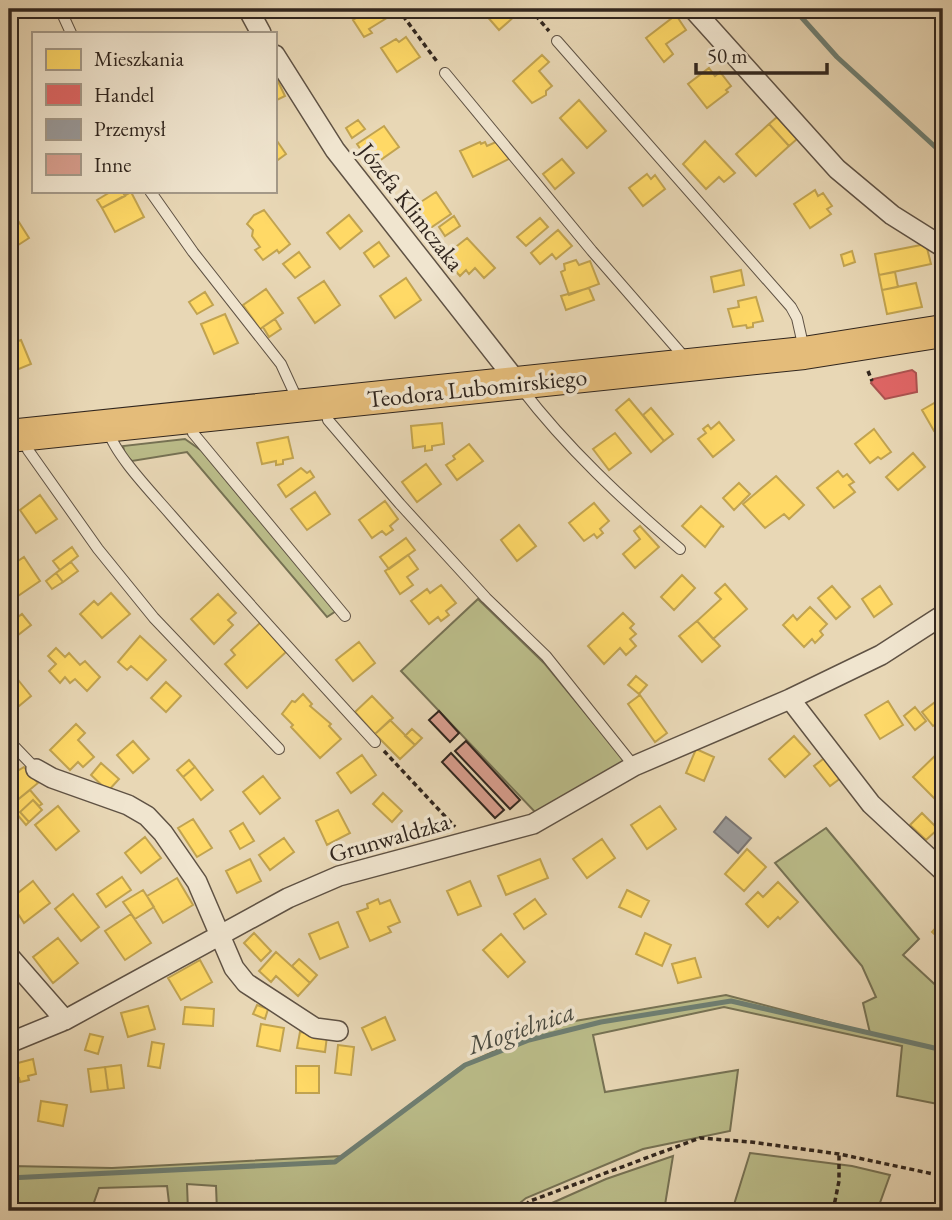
<svg xmlns="http://www.w3.org/2000/svg" width="952" height="1220" viewBox="0 0 952 1220" font-family="'EB Garamond',serif">
	<style>
		.green { fill: #bbbd8a; stroke: #767254; stroke-width: 2 }
		.homes { fill: #ffd966; stroke: #c1a350; stroke-width: 2 }
		.shops { fill: #e06666; stroke: #ac5350; stroke-width: 2 }
		.industry { fill: #999; stroke: #7a7674; stroke-width: 2 }
		.lines { fill: none; stroke-linecap: round; stroke-linejoin: round }
		.stream { stroke: #6e7f73; stroke-width: 5 }
		.building { fill: #d89e8e; stroke: #31261e; stroke-width: 2 }
		.service-casing { stroke: #5f5244; stroke-width: 12 }
		.minor-casing { stroke: #5f5244; stroke-width: 22 }
		.trunk-casing { stroke: #31261e; stroke-width: 34 }
		.path { stroke: #31261e; stroke-width: 3.5; stroke-dasharray: 5 3.5; stroke-linecap: butt }
		.service { stroke: #f0e5cf; stroke-width: 10 }
		.minor { stroke: #f0e5cf; stroke-width: 19 }
		.trunk { stroke: #e4bc7a; stroke-width: 32 }
		.labels { text-anchor: middle; stroke-width: 7; stroke-linejoin: round; paint-order: stroke }
		.street-label { font-size: 24px; fill: #31261e; stroke: #f0e5cf }
		.water-label { font-size: 26px; font-style: italic; fill: #4a4b41; stroke: #f0e5cf }
	</style>
	<rect width="100%" height="100%" fill="#e8d7b5"/>
	<filter id="stains"><feTurbulence type="fractalNoise" baseFrequency=".00286" numOctaves="4"/><feColorMatrix values="0 0 0 0 .2 0 0 0 0 .09 0 0 0 0 .02 0 0 0 .5 -.17"/></filter>
	<radialGradient id="worn" r=".72"><stop offset=".6" stop-color="#630" stop-opacity="0"/><stop offset="1" stop-color="#630" stop-opacity=".3"/></radialGradient>
	<!-- green -->
	<path class="green" d="M185,439L202,451L336,611L327,617L187,452L132,461L125,455L123,446Z
		M478,599L545,664L625,761L535,812L401,671Z
		M826,828L919,939L903,955L943,992V1105L897,1096L902,1046L724,1007L593,1035L605,1092L738,1070L730,1131L643,1149L526,1198L510,1211H217L216,1186L187,1184L188,1211H170L167,1186L99,1188L91,1211H9V1167L11,1166L112,1168L342,1156L459,1068L546,1026L726,995L870,1033L863,1003L876,997L862,966L775,863Z
		M750,1153L852,1166L890,1175L877,1211H732Z
		M673,1156L664,1211H534L606,1179Z"/>
	<!-- homes -->
	<path class="homes" d="M371,9H385L390,16L369,29L372,33L364,37L353,20Z
		M491,9H511L516,15L499,30L485,14Z
		M676,15L686,30L666,44L673,54L664,62L646,38Z
		M406,37L420,57L397,72L381,48L396,39L399,42Z
		M542,55L549,62L539,71L552,86L546,91V95L532,103L513,81Z
		M709,68L715,76L720,72L731,86L726,90L728,92L707,108L688,84Z
		M275,75L285,96L275,101Z
		M579,100L606,131L587,148L560,118Z
		M777,117L797,139L789,146L769,124Z
		M358,120L365,129L352,138L346,128Z
		M769,124L789,146L756,176L736,154Z
		M384,126L399,147L372,166L357,144Z
		M275,138L286,154L275,162Z
		M705,141L735,173L724,182L719,177L706,189L683,164Z
		M480,142L481,144L485,142L487,146L496,142L509,159L473,177L460,151Z
		M562,159L574,173L555,189L543,174Z
		M647,174L651,179L655,175L665,189L643,206L629,188Z
		M815,190L818,196L823,193L832,206L827,209L831,214L810,228L794,204Z
		M112,191H122L125,196L102,208L97,200Z
		M131,192L144,217L115,232L102,208Z
		M436,192L451,214L420,235L415,228L418,226L407,211Z
		M264,210L290,244L279,253L277,250L263,260L255,250L260,247L252,236L253,230L247,224L254,215Z
		M349,215L362,231L340,249L327,233Z
		M454,216L460,226L445,236L439,227Z
		M540,218L548,227L526,246L517,237Z
		M17,219L29,238L9,251V224Z
		M558,230L572,246L556,259L552,254L540,264L531,253Z
		M467,238L495,268L484,278L475,268L469,274L466,270L460,276L443,257Z
		M379,242L389,256L374,267L364,253Z
		M926,244L931,264L879,275L875,254Z
		M852,251L855,262L844,266L841,255Z
		M299,252L310,267L295,278L283,264Z
		M576,260L579,265L590,261L599,284L569,295L561,272L565,270L564,264Z
		M741,270L744,285L714,292L711,277Z
		M895,272L898,287L882,290L879,275Z
		M406,278L421,300L395,318L380,296Z
		M324,281L340,305L315,323L298,298Z
		M916,283L922,307L887,314L882,290Z
		M589,288L594,300L566,310L561,296Z
		M266,289L283,313L260,329L243,305Z
		M205,292L213,305L197,314L189,302Z
		M756,297L763,321L753,323V327L747,328L746,325L733,327L728,309L739,307L738,301Z
		M225,314L238,343L214,354L201,324Z
		M275,319L281,329L269,337L263,327Z
		M21,340L31,364L9,373V344Z
		M943,398V426L934,431L922,410Z
		M629,399L664,441L651,452L616,410Z
		M651,408L673,434L664,441L643,415Z
		M719,422L734,440L713,457L698,439L706,433L703,429L708,425L711,429Z
		M442,423L444,444L432,446V450L425,451V446L413,448L411,426Z
		M874,429L891,452L881,459L878,457L870,463L855,444Z
		M615,433L631,453L609,470L593,449Z
		M288,437L293,458L283,460V464L276,465V461L262,464L257,443Z
		M469,444L483,461L457,480L446,465L455,459L453,456Z
		M913,453L925,467L898,490L886,477Z
		M426,464L441,484L417,502L402,482Z
		M301,468L307,473L310,471L314,477L286,497L278,485Z
		M838,471L843,477L847,474L854,482L849,485L855,492L834,508L817,488Z
		M776,476L804,505L789,519L784,514L765,528L743,504Z
		M739,483L750,494L734,510L723,498Z
		M315,492L330,514L307,530L291,509Z
		M40,495L57,519L36,533L20,510Z
		M385,501L398,519L390,526L393,530L386,535L382,531L372,538L359,520Z
		M594,503L609,521L600,529L603,533L597,538L594,534L584,541L569,523Z
		M701,506L724,527L721,526L705,547L682,526Z
		M519,525L536,546L517,561L501,540Z
		M640,526L659,547L635,568L623,554L640,539L634,531Z
		M406,538L415,550L389,569L380,557Z
		M72,547L78,556L60,570L53,561Z
		M408,555L418,569L407,577L413,585L400,594L385,571Z
		M24,557L40,581L9,602V567Z
		M71,562L78,571L63,582L56,573Z
		M56,573L63,582L52,589L46,581Z
		M682,575L695,588L674,610L661,597Z
		M725,584L747,609L713,639L697,621L721,599L715,593Z
		M441,585L456,603L446,611L449,615L441,621L438,617L429,624L411,601L427,589L430,593Z
		M832,586L850,607L836,619L818,598Z
		M880,586L892,604L874,617L862,599Z
		M111,593L130,614L102,638L80,614L94,601L98,605Z
		M218,594L236,613L228,620L233,625L214,644L191,619Z
		M810,607L827,624L820,631L823,635L815,643L812,639L804,647L783,625L793,615L797,620Z
		M623,613L634,624L630,628L636,634L630,639L636,646L626,655L620,648L604,664L588,646Z
		M22,614L31,625L18,635L9,624Z
		M697,621L720,646L702,662L679,636Z
		M260,623L286,652L247,688L225,664L235,655L231,650Z
		M140,636L166,660L147,680L131,666L127,670L118,662Z
		M359,642L375,663L353,681L336,660Z
		M56,648L65,657L69,653L80,665L85,661L100,677L87,691L75,679L70,683L65,677L60,683L49,671L56,664L48,656Z
		M15,676L31,696L13,711L9,706V681Z
		M636,676L647,685L639,694L628,685Z
		M166,682L181,696L166,712L151,698Z
		M303,694L312,704L310,706L331,724L329,726L341,739L320,758L291,727L293,725L282,714L292,701L295,702Z
		M640,695L667,733L655,742L628,704Z
		M372,696L393,718L375,734L355,712Z
		M943,696V719L933,726L922,712Z
		M888,701L903,725L880,739L865,715Z
		M915,707L926,721L915,730L904,716Z
		M390,720L415,745L400,759L375,734Z
		M76,724L85,733L78,740L94,757L83,767L78,762L70,770L50,750Z
		M412,729L422,738L415,745L405,736Z
		M794,736L810,754L785,777L769,759Z
		M133,741L149,759L133,773L117,755Z
		M696,749L714,757L704,781L686,773Z
		M940,751L943,754V797L938,802L913,777Z
		M362,755L376,775L351,793L337,773Z
		M827,756L842,777L830,786L814,766Z
		M189,760L195,767L183,777L177,770Z
		M9,762L15,770L17,768L19,770L24,767L38,783L10,806Z
		M101,763L119,779L108,791L91,775Z
		M195,767L213,790L201,800L183,777Z
		M263,776L280,798L260,814L243,792Z
		M30,790L42,804L39,806L33,800L20,812L29,822L26,825L10,806Z
		M383,793L402,811L392,822L373,804Z
		M33,800L42,810L29,822L20,812Z
		M58,806L79,831L56,850L35,825Z
		M660,806L676,829L647,849L631,825Z
		M338,810L350,833L327,845L316,821Z
		M922,813L938,829L926,840L910,825Z
		M193,819L212,848L197,857L178,828Z
		M243,823L254,841L240,849L230,831Z
		M145,837L161,858L141,873L125,853Z
		M284,838L294,852L270,870L259,855Z
		M602,839L615,858L587,878L573,859Z
		M747,849L766,867L744,891L725,874Z
		M250,859L261,881L237,893L226,871Z
		M540,859L548,878L506,895L498,876Z
		M122,877L131,890L106,907L97,894Z
		M177,878L193,905L163,923L147,896Z
		M33,881L50,903L24,923L9,900Z
		M470,881L481,906L458,915L447,891Z
		M778,882L798,902L780,919L778,917L768,927L746,904L758,892L763,897Z
		M143,890L154,907L135,919L123,902Z
		M627,890L649,901L641,917L619,907Z
		M73,894L99,927L81,941L55,909Z
		M378,899L380,904L390,900L400,922L388,927L391,932L370,941L357,912L368,908L367,904Z
		M535,899L546,914L524,929L514,914Z
		M131,914L151,943L125,960L105,931Z
		M943,920V942L932,932Z
		M338,922L348,947L320,959L309,934Z
		M254,933L271,951L261,961L244,943Z
		M645,933L671,945L662,966L636,954Z
		M501,934L525,962L508,977L483,950Z
		M58,938L78,963L53,983L33,957Z
		M276,952L310,983L298,996L276,976L271,982L259,971Z
		M695,958L701,977L678,983L672,964Z
		M299,959L317,975L310,983L292,966Z
		M200,960L212,982L181,1000L168,978Z
		M257,1005L268,1009L265,1019L253,1014Z
		M148,1006L155,1029L128,1037L121,1013Z
		M185,1007L214,1009L213,1026L183,1024Z
		M385,1017L395,1040L372,1050L362,1028Z
		M261,1024L284,1028L280,1051L257,1046Z
		M300,1032L327,1036L325,1052L297,1048Z
		M90,1034L103,1037L98,1054L85,1050Z
		M152,1042L164,1044L160,1068L148,1066Z
		M338,1045L354,1047L351,1075L335,1073Z
		M33,1059L36,1074L28,1076L29,1080L20,1082L19,1078L9,1081V1062L13,1061L14,1064Z
		M121,1065L124,1088L108,1090L105,1067Z
		M296,1066H319V1093H296Z
		M105,1067L108,1090L91,1092L88,1069Z
		M41,1101L67,1105L63,1126L38,1121Z"/>
	<!-- shops -->
	<path class="shops" d="M912,370L916,373L917,392L885,399L871,383L873,379Z"/>
	<!-- industry -->
	<path class="industry" d="M726,817L751,838L738,853L714,832Z"/>
	<g class="lines">
		<!-- stream -->
		<path class="stream" d="M794,9L837,57L943,154
			M9,1178L335,1162L465,1065L529,1040L601,1022L731,1001L943,1050"/>
	</g>
	<!-- building -->
	<path class="building" d="M439,711L459,733L450,742L429,720Z
		M466,741L520,800L510,809L455,751Z
		M451,753L504,810L495,818L442,762Z"/>
	<g class="lines">
		<defs>
			<path id="service" d="M60,9L71,33
				M557,41L791,307L797,318L804,349
				M445,73L592,251L686,359
				M150,191L193,252L281,364L298,401
				M521,388C567,448 623,500 680,549
				M326,408L328,420L400,504L486,598L546,656L634,766
				M191,423L193,433L345,616
				M108,430C115,455 153,494 171,515C238,592 306,667 375,742
				M23,439L28,450L98,549L154,618L279,749
				M9,741L36,769"/>
			<path id="minor" d="M248,9L261,33
				M693,9L837,169L892,215L943,247
				M275,55L335,150L518,383
				M790,699L871,804L943,871
				M36,769L52,778L128,805L147,816L163,833L197,882L234,968L246,983L315,1028L338,1031
				M9,956L65,1020
				M9,1043L65,1020L288,898L339,876L533,824L634,766L790,699L881,655L943,615"/>
			<path id="trunk" d="M9,436L804,353L943,331"/>
		</defs>
		<!-- service casing -->
		<use href="#service" class="service-casing"/>
		<!-- minor casing -->
		<use href="#minor" class="minor-casing"/>
		<!-- trunk casing -->
		<use href="#trunk" class="trunk-casing"/>
		<!-- path -->
		<path class="path" d="M398,9L438,63
			M530,9L549,31
			M868,371L872,381
			M384,751L455,827
			M519,1211L530,1201L700,1138L751,1142L839,1154L943,1176
			M833,1211L839,1181V1154"/>
		<!-- service -->
		<use href="#service" class="service"/>
		<!-- minor -->
		<use href="#minor" class="minor"/>
		<!-- trunk -->
		<use href="#trunk" class="trunk"/>
	</g>
	<g class="labels">
		<!-- street labels -->
		<g class="street-label">
			<text transform="translate(411 207) rotate(52)" y="8">Józefa Klimczaka</text>
			<text transform="translate(477 388) rotate(-6)" y="8">Teodora Lubomirskiego</text>
			<text transform="translate(389 838) rotate(-16)" y="8">Grunwaldzka</text>
		</g>
		<!-- water labels -->
		<g class="water-label">
			<text transform="translate(521 1028) rotate(-19)" y="9">Mogielnica</text>
		</g>
	</g>
	<!-- margin -->
	<rect width="952" height="1220" fill="none" stroke="#e8d7b5" stroke-width="35"/>
	<rect x="10" y="10" width="931" height="1199" fill="none" stroke="#31261e" stroke-width="3.5"/>
	<rect x="18" y="18" width="917" height="1185" fill="none" stroke="#31261e" stroke-width="2"/>
	<!-- legend -->
	<rect x="32" y="32" width="245" height="161" fill="#f0e5cf" stroke="#a49988" stroke-width="2"/>
	<rect x="46" y="49" width="35" height="21" fill="#ffd966" stroke="#a49988" stroke-width="2"/>
	<text x="94" y="66" font-size="21" fill="#31261e">Mieszkania</text>
	<rect x="46" y="84" width="35" height="21" fill="#e06666" stroke="#a49988" stroke-width="2"/>
	<text x="94" y="102" font-size="21" fill="#31261e">Handel</text>
	<rect x="46" y="119" width="35" height="21" fill="#999999" stroke="#a49988" stroke-width="2"/>
	<text x="94" y="136" font-size="21" fill="#31261e">Przemysł</text>
	<rect x="46" y="154" width="35" height="21" fill="#d89e8e" stroke="#a49988" stroke-width="2"/>
	<text x="94" y="172" font-size="21" fill="#31261e">Inne</text>
	<!-- scale -->
	<path d="M696 63v10h131v-10" fill="none" stroke="#31261e" stroke-width="3.5"/>
	<text x="707" y="63" font-size="21" fill="#31261e" stroke="#f0e5cf" stroke-width="5" paint-order="stroke">50 m</text>
	<rect width="100%" height="100%" filter="url(#stains)"/>
	<rect width="100%" height="100%" fill="url(#worn)"/>
</svg>
